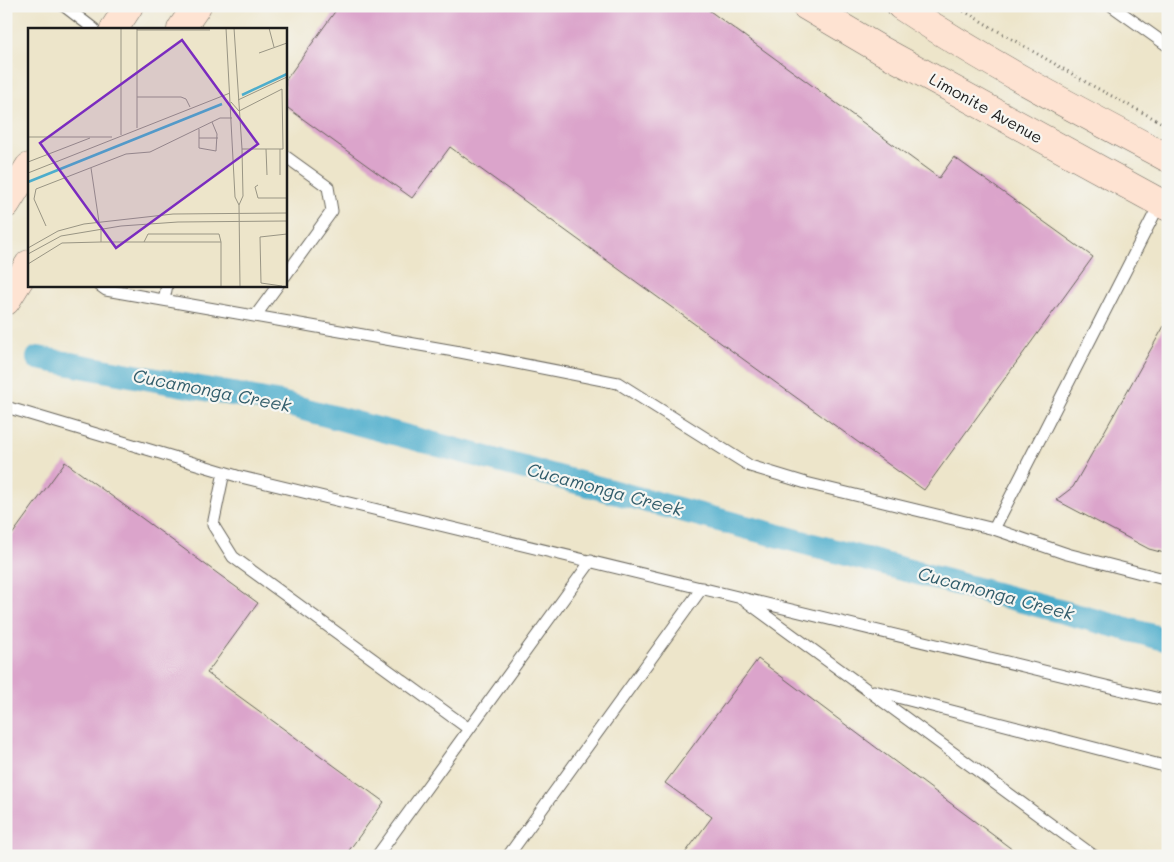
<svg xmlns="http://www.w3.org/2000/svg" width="1174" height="862" viewBox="0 0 1174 862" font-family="Mali,sans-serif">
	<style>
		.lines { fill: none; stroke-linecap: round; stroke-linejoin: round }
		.canal { stroke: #4dadcc; stroke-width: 24 }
		.building { fill: #dba4cb }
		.service-casing { stroke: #656259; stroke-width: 13 }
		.secondary-casing { stroke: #656259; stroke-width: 29 }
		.path { stroke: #656259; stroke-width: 3; stroke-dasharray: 1 4; stroke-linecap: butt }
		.service { stroke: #fff; stroke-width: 11 }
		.secondary { stroke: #fee3d2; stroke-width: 28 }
		.labels { text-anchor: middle; stroke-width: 4.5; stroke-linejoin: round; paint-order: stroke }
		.street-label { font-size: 16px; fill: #1c1c1c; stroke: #f6f6f2 }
		.water-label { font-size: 18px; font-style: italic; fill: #325d6b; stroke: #f6f6f2 }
		.inset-river { fill: none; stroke: #4dadcc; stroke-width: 2.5 }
		.inset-road { fill: none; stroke: #999584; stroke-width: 1 }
		.view { fill: #7b2cbf; fill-opacity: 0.15; stroke: #7b2cbf; stroke-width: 2.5 }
		.inset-edge { fill: none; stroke: #1c1c1c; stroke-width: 2.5 }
	</style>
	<rect width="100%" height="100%" fill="#f6f6f2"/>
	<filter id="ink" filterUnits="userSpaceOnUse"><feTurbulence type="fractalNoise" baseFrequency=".02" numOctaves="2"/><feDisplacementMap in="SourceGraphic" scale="10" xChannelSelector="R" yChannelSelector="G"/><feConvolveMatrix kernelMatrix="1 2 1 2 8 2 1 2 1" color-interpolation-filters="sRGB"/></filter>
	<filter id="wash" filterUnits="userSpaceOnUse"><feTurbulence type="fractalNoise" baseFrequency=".0096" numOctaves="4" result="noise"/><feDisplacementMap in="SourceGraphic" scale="20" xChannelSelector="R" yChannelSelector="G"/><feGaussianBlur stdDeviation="1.12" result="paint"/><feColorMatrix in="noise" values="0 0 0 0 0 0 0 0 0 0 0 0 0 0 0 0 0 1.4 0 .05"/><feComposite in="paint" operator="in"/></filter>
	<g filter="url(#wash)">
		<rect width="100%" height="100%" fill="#ede5ca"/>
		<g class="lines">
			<!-- canal -->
			<path class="canal" d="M38,358L281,403L1168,640"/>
		</g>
		<g id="blocks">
			<!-- building -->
			<path class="building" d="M339,6H703L939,178L954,157L1093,257L924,490L450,147L412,198L285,106V81Z
				M1168,319V554L1149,549L1056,500L1073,487Z
				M65,462L258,603L207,673L384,802L345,856H6V543Z
				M758,659L1021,856H683L712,817L665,783Z"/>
		</g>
	</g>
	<g filter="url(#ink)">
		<use href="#blocks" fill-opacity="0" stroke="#656259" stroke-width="1"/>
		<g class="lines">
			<defs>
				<path id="service" d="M64,6L94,29
					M1112,6L1168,46
					M285,156L328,187L332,211L285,276
					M99,285L106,290L460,352L618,383L750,466L806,483L994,529L1067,554L1168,580
					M164,300L167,285
					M256,315L278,285
					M6,407L237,476L1168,701
					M224,472L213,525L233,557L469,729
					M994,529L1160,203
					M746,601L1094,856
					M874,691L1168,767
					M377,856L591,561
					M508,856L702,588"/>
				<path id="secondary" d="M806,6L881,50L1168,207
					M901,6C987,63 1077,110 1168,158
					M114,29L129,6
					M181,29L197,6
					M6,204L29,167
					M6,301L29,264"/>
			</defs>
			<!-- service casing -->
			<use href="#service" class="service-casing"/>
			<!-- secondary casing -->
			<use href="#secondary" class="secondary-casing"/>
			<!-- path -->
			<path class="path" d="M955,6L1091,85L1168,126"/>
			<!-- service -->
			<use href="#service" class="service"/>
			<!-- secondary -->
			<use href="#secondary" class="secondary"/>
		</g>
	</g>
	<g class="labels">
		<!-- street labels -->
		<g class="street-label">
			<text transform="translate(986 108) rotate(29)" y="6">Limonite Avenue</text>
		</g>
		<!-- water labels -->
		<g class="water-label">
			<text transform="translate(212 391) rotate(11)" y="6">Cucamonga Creek</text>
			<text transform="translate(605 490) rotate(15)" y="6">Cucamonga Creek</text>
			<text transform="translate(996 594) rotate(15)" y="6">Cucamonga Creek</text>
		</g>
	</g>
	<!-- overview -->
	<g transform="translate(28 28)">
		<rect width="259" height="259" fill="#ede5ca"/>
		<path class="inset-river" d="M214,67L259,46M0,154L194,76"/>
		<path class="inset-road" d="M93,0V107M198,0L207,169L211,177L212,258M206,0L214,121L215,168L211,177M241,0L246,19M109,2H182M231,25L259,15M109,69H153L158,71L162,79M210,72L259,49M203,74L211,83L254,61L255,121H214M109,100V0M171,101V120L188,123L189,106L184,94M0,109H84M171,110H190M238,121L239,147M0,134L62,110M63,140L71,194M0,145L202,65M252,147V121M230,157L227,159L230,170H259M18,198L6,171L8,161L98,126L122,124L192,90H204M73,201V214H193V258M116,214L120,206H191L193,214M0,220L30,203L56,196L145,186L259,185M0,226L33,208L93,198L150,194L259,193M0,236L34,215L73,214M254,258L233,255L232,209L259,206"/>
		<path class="view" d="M154,12L230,116L88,220L12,115Z"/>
		<rect width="259" height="259" class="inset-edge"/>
	</g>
	<!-- margin -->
	<rect width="1174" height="862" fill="none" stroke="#f6f6f2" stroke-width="25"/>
</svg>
